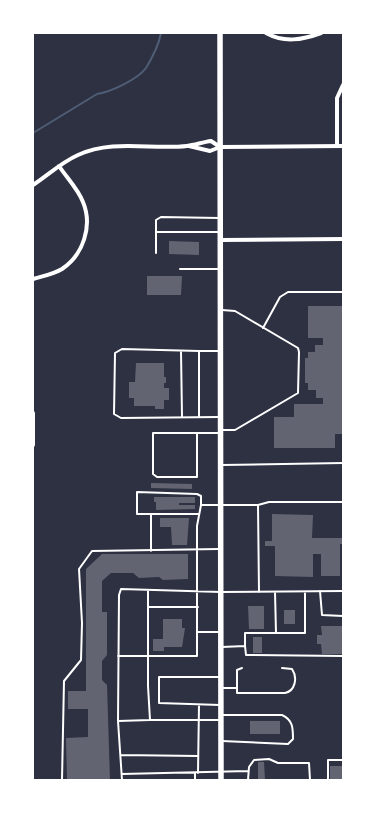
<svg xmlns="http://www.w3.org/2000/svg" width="376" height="813" viewBox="0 0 376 813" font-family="Overpass,sans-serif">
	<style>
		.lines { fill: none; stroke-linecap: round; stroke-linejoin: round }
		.stream { stroke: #4f5d75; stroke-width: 2 }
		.building { fill: #626471 }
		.service { stroke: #fff; stroke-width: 2 }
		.minor { stroke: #fff; stroke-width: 4 }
		.secondary { stroke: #fff; stroke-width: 5.5 }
	</style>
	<rect width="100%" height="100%" fill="#2d3142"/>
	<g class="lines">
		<!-- stream -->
		<path class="stream" d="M33,133L97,94C111,92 138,79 146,68C152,58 159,44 161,33"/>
	</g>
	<!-- building -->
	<path class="building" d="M169,241L199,242V255L169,254Z
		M147,276H182L181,295H147Z
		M308,306H343V434H335V448H274V417H294V404H323V398H316V390H308V383H305V358H308V352H315V345H323V338H308Z
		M136,363H164V377H166V383H164V388H169V400H164V409H155V406H134V398H129V382H135Z
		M151,483L192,484V489L151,488Z
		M154,497H195V503H179V505H195V509L156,510V502H154Z
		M272,514L313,515L312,538H343V544H340V576H321V554H313V577L275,576V546H265V541H272Z
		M160,518H189L187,545H172L171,527H160Z
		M102,554H188V579L163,580L159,577L139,578L133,573H111L102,581V612H107V655L102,661V680L107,685L110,780H67L66,738L88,737V709H68V691H86V569Z
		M248,606H264V629H249Z
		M284,610H295V624H284Z
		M163,619H182V628H185L182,647H164V651H153V639H163Z
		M321,626H343V654H322L321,644H317V635H322Z
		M253,637H262V653H253Z
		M250,721H280V734H250Z
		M258,762H264L265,780H258Z
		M330,766H343V780H330Z"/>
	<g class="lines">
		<!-- service -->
		<path class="service" d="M156,232H219
			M156,253V220L161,217L219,218
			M180,269H219
			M263,328L280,297L288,292H343
			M181,351L182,417
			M199,351H220
			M199,417V351L122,349L115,353L114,414L121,418L219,417
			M221,430H235L298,393L299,352L298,348L235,311L222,310
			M197,433V477H157L153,474V433H219
			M222,465L343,463
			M198,514H137V492L197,494L201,496V505
			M151,551V514
			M148,590V686L150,720H221
			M320,591L322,615L343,616
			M259,592L258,505L269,502H343
			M148,607H198
			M198,632H221
			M276,633H305V592
			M245,646L246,655L343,656
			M222,647L245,646V633H276L275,592
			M118,656H197V526L201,505H258
			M242,668L237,670V693H285C295,691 298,678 292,669L282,668
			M222,688H237
			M220,705L159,703V677H220
			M118,721L150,720
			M222,741L288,744L293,739C293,728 293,720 282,715H222
			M121,755L198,756
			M198,773L199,705
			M122,774L248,771
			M62,780L64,681L81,660L82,623L79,569L92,551L219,549
			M122,780L118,721L119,595L121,589L221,592L343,591
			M195,780V773
			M248,780L249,767L254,760L269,759L278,763H309L310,780
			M328,780V760H343"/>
		<!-- minor -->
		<path class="minor" d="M266,33C284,43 302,40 321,33
			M189,146L210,151L220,147L343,146
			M337,146V98L343,85
			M33,185C48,175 62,162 78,155C113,139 151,150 187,146C195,145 203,142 211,141L220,147
			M221,240L343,239
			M33,279C43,276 54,274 62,269C83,255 93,226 83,202C78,189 67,178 59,166
			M33,413V445"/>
		<!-- secondary -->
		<path class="secondary" d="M220,33L221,780"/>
	</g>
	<!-- border -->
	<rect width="376" height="813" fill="none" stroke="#ffffff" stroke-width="68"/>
</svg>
